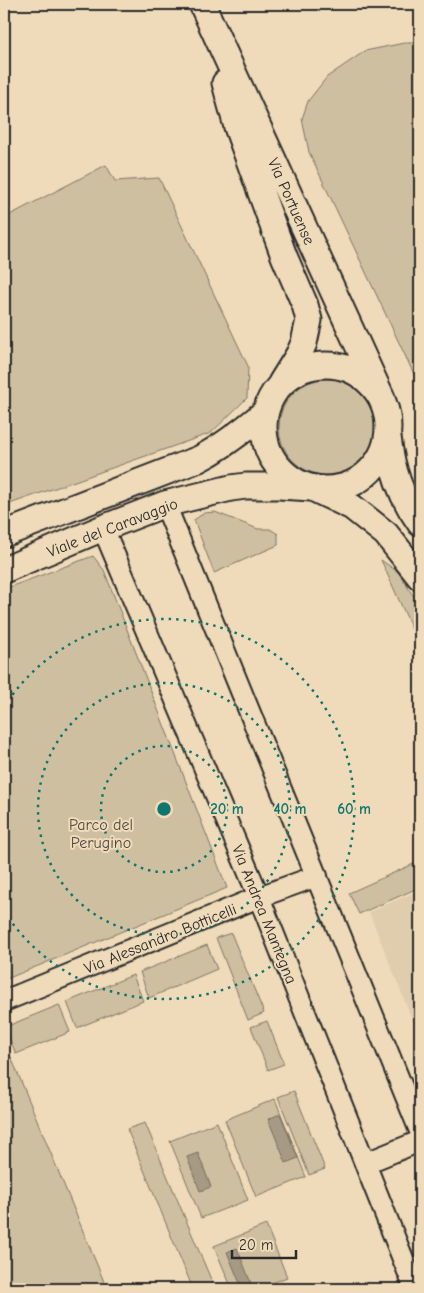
<svg xmlns="http://www.w3.org/2000/svg" width="424" height="1293" viewBox="0 0 424 1293" font-family="'Comic Neue',sans-serif">
	<style>
		.built { fill: #e0cdae }
		.green { fill: #cfbfa1; stroke: #7d7566 }
		.water { fill: #a79a84; stroke: #756e60 }
		.lines { fill: none; stroke-linecap: round; stroke-linejoin: round }
		.minor-casing { stroke: #2b2b2b; stroke-width: 24 }
		.tertiary-casing { stroke: #2b2b2b; stroke-width: 29 }
		.minor { stroke: #efdbb9; stroke-width: 20 }
		.tertiary { stroke: #efdbb9; stroke-width: 25 }
		.ring { fill: none; stroke: #0f766e; stroke-width: 2.5; stroke-dasharray: 2.5 5 }
		.labels { text-anchor: middle; stroke-width: 4; stroke-linejoin: round; paint-order: stroke }
		.street-label { font-size: 16px; fill: #2b2b2b; stroke: #efdbb9 }
		.park-label { font-size: 16px; fill: #4c4943; stroke: #efdbb9 }
		.centre { fill: #0f766e; stroke: #efdbb9; stroke-width: 2.5 }
		.ring-label { font-size: 15px; text-anchor: middle; font-weight: bold; fill: #0f766e; stroke: #efdbb9; stroke-width: 4; stroke-linejoin: round; paint-order: stroke }
	</style>
	<rect width="100%" height="100%" fill="#efdbb9"/>
	<filter id="ink" filterUnits="userSpaceOnUse"><feTurbulence type="fractalNoise" baseFrequency=".02" numOctaves="2"/><feDisplacementMap in="SourceGraphic" scale="10" xChannelSelector="R" yChannelSelector="G"/><feConvolveMatrix kernelMatrix="1 2 1 2 8 2 1 2 1" color-interpolation-filters="sRGB"/></filter>
	<g filter="url(#ink)">
		<!-- built -->
		<path class="built" d="M420,890V1039L369,912Z"/>
		<!-- green -->
		<path class="green" d="M404,43H420V387L309,152L302,119L308,101L327,77L365,51Z
			M106,165L115,181L159,178L248,366L247,398L211,433L4,506V218Z
			M279 427a48 48 0 1 1 96 0a48 48 0 1 1-96 0Z
			M215,512L258,529H270L278,534V545L214,573L194,520L204,513Z
			M93,556L104,570L227,888L4,980V589Z
			M381,560L398,572L416,600L420,609V647Z
			M420,861V887L359,914L349,893Z
			M231,933L264,1013L248,1020L216,938Z
			M207,945L217,969L149,998L140,972Z
			M133,975L143,1001L77,1028L67,1002Z
			M59,1005L70,1032L16,1054L5,1027Z
			M267,1021L284,1064L268,1070L251,1027Z
			M4,1040L107,1289H4Z
			M294,1091L325,1169L309,1175L278,1097Z
			M275,1099L306,1177L256,1197L225,1120Z
			M217,1122L248,1200L201,1218L170,1141Z
			M145,1123L215,1289H193L127,1129Z
			M266,1225L287,1277L257,1289H232L214,1246Z"/>
		<!-- water -->
		<path class="water" d="M280,1114L298,1158L286,1163L268,1119Z
			M198,1153L211,1187L200,1191L187,1157Z
			M237,1248L251,1283L241,1286L227,1252Z"/>
		<g class="lines">
			<defs>
				<path id="minor" d="M165,504L420,1131
					M103,528L259,897L415,1289
					M4,1001L259,897L317,876
					M366,1163L420,1141"/>
				<path id="tertiary" d="M202,4L382,398
					M225,83L237,127L284,256L305,305L309,320L304,343L299,354L281,383
					M264 427a62 62 0 1 1 124 0a62 62 0 1 1-124 0Z
					M388,437C392,470 400,495 420,523
					M4,534L199,459C224,446 244,430 265,412
					M4,570L103,528L165,504L231,488L246,486H279L312,488L352,507L386,534L420,577"/>
			</defs>
			<!-- minor casing -->
			<use href="#minor" class="minor-casing"/>
			<!-- tertiary casing -->
			<use href="#tertiary" class="tertiary-casing"/>
			<!-- minor -->
			<use href="#minor" class="minor"/>
			<!-- tertiary -->
			<use href="#tertiary" class="tertiary"/>
		</g>
	</g>
	<!-- distance rings -->
	<g class="ring">
		<circle cx="164" cy="809" r="63"/>
		<circle cx="164" cy="809" r="126"/>
		<path d="M4 707A190 190 0 1 1 4 911"/>
	</g>
	<g class="labels">
		<!-- street labels -->
		<g class="street-label">
			<text transform="translate(292 201) rotate(66)" y="6">Via Portuense</text>
			<text transform="translate(112 527) rotate(-21)" y="6">Viale del Caravaggio</text>
			<text transform="translate(265 914) rotate(68)" y="6">Via Andrea Mantegna</text>
			<text transform="translate(160 938) rotate(-22)" y="6">Via Alessandro Botticelli</text>
		</g>
		<!-- park labels -->
		<g class="park-label">
			<text x="101" y="830">Parco del<tspan x="101" dy="18">Perugino</tspan></text>
		</g>
	</g>
	<circle cx="164" cy="809" r="8" class="centre"/>
	<g class="ring-label">
		<text x="227" y="814">20 m</text>
		<text x="290" y="814">40 m</text>
		<text x="354" y="814">60 m</text>
	</g>
	<!-- margin -->
	<rect width="424" height="1293" fill="none" stroke="#efdbb9" stroke-width="20"/>
	<rect x="10" y="10" width="404" height="1273" fill="none" stroke="#2b2b2b" stroke-width="2" filter="url(#ink)"/>
	<!-- scale -->
	<path d="M232 1250v8h64v-8" fill="none" stroke="#2b2b2b" stroke-width="2.5"/>
	<text x="239" y="1250" font-size="15" fill="#2b2b2b" stroke="#efdbb9" stroke-width="4" paint-order="stroke">20 m</text>
</svg>
